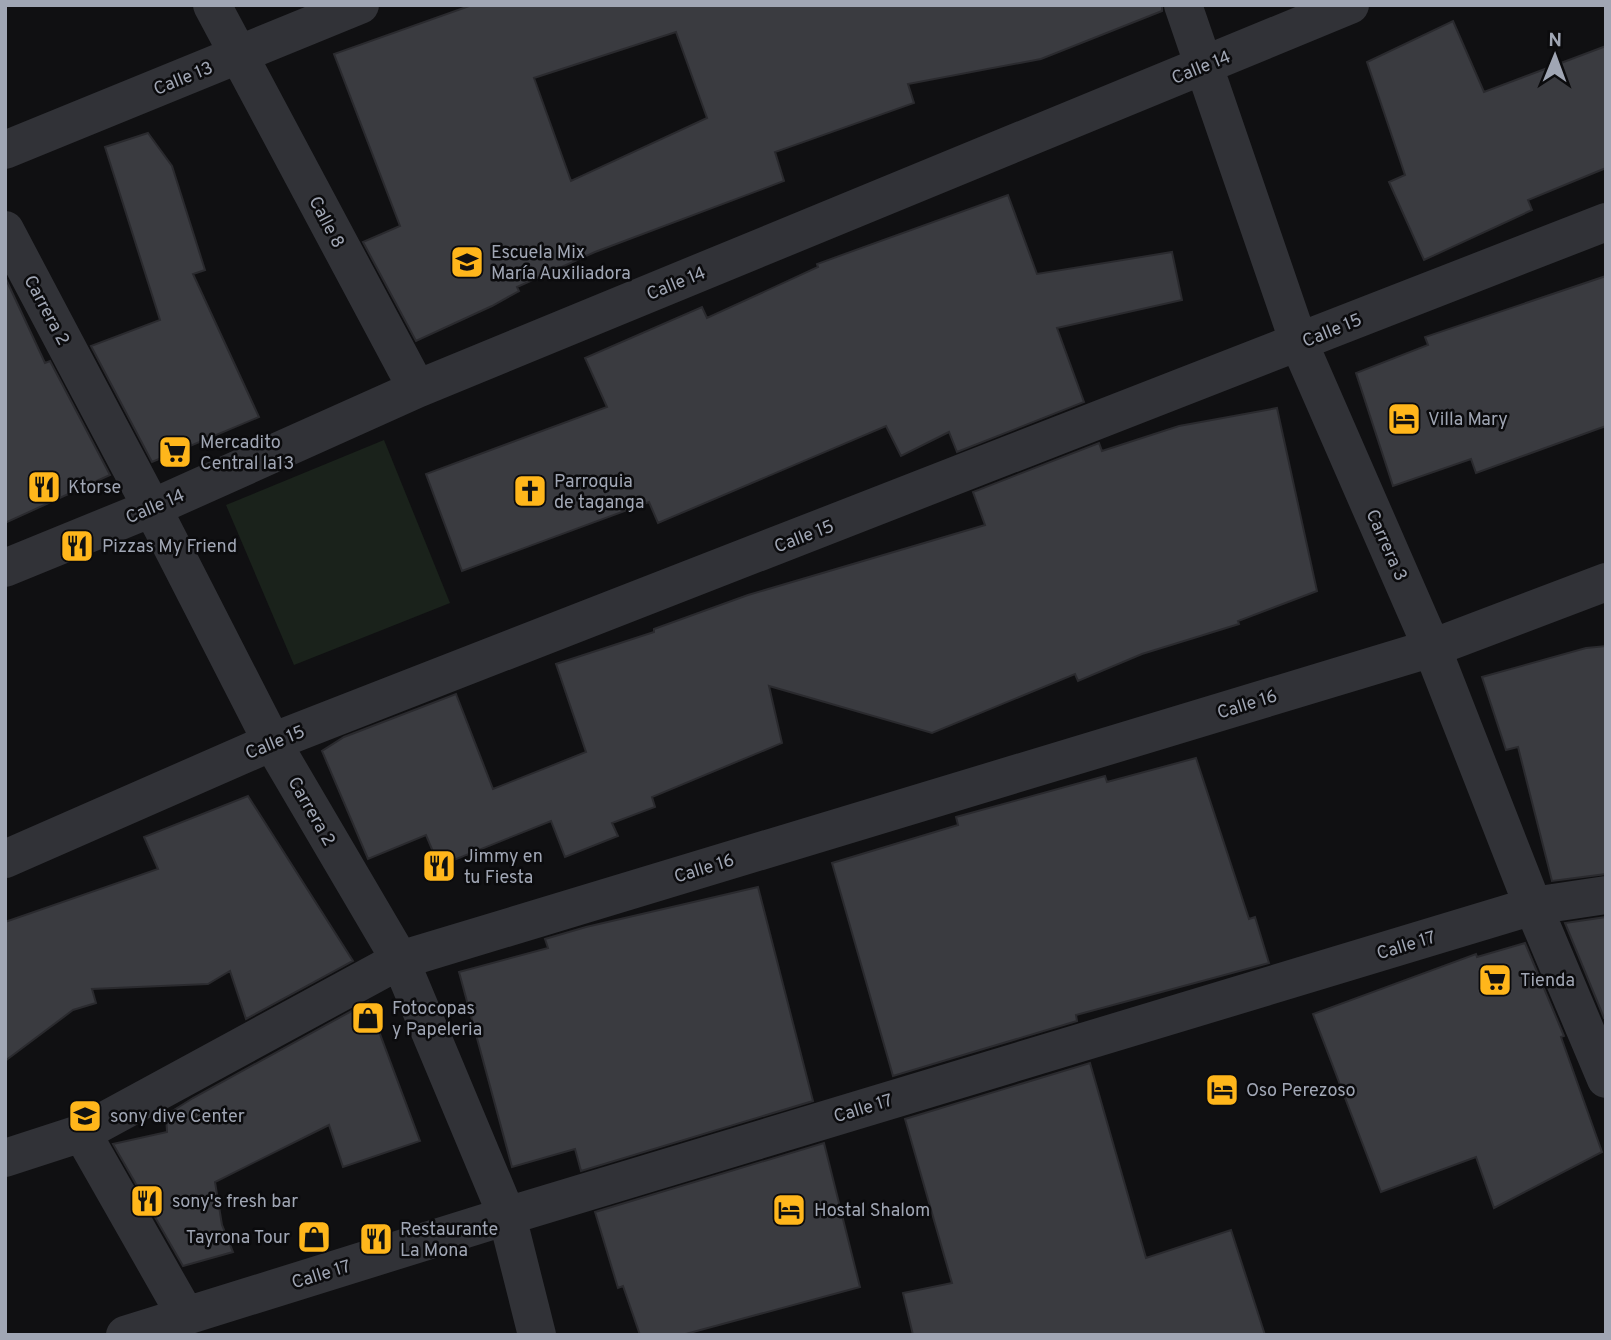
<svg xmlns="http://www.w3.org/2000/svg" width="1611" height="1340" viewBox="0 0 1611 1340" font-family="Overpass,sans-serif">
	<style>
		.green { fill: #1a221b }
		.building { fill: #3a3b40; stroke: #2a2a2e; stroke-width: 2; fill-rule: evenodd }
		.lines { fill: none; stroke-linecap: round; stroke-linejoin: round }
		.street { stroke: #313237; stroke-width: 38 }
		.labels { text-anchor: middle; stroke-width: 5; stroke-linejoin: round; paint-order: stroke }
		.street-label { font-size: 18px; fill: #a0a6b4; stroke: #0b0b0d }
		.poi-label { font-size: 18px; fill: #a0a6b4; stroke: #0b0b0d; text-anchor: start }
	</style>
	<rect width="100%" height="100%" fill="#101012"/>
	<!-- green -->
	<path class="green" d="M384,440L450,603L294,665L226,505Z"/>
	<!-- building -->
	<path class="building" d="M472,5H1162V11L1041,59L908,84L914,103L775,152L784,181L595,252L517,287L519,291L492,306L416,341L363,242L400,226L334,54ZM676,32L707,118L571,181L534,78Z
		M1453,21L1484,92L1606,46V168L1528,200L1532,210L1424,260L1389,182L1405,175L1367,62Z
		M148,133L172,166L205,270L193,274L259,417L152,462L91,346L160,320L105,147Z
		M1008,195L1037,274L1172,252L1182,300L1057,328L1084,402L957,452L949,432L901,456L886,426L658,523L649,502L462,571L426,474L607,407L585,358L702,307L707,318L818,267L817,264Z
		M1606,276V426L1476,473L1471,459L1393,486L1356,373L1428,345L1425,337Z
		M5,277L45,363L50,361L110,475L5,523Z
		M1277,408L1317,591L1238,621L1239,624L1142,654L1078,681L1075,674L932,733L769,686L782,743L652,797L655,807L612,823L618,836L565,857L551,821L439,866L426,835L368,859L322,751L344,737L456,694L493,789L586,752L556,664L654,632V629L748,595L985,525L973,492L1099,443L1102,451L1179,426Z
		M1606,646V874L1552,881L1518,747L1506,750L1482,677L1586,648Z
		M1196,758L1249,919L1255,917L1269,963L1076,1015L1077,1021L893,1076L832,863L958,825L956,817L1105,776L1107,782Z
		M248,796L353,961L246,1019L230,971L208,984L92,989L96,1003L73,1010L5,1061V922L158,869L144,837Z
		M758,887L813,1101L581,1171L575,1149L512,1167L459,972L548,948L545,939L586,927Z
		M1606,917V1018H1604L1565,923Z
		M1525,943L1564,1036L1561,1037L1602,1152L1494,1208L1476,1157L1381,1192L1313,1014L1476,954L1477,957Z
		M368,1002L420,1141L343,1167L329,1125L215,1182L222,1225L233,1252L183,1266L113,1144L167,1132L166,1115L193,1098Z
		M1090,1063L1146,1258L1231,1230L1265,1335H913L903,1293L952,1283L905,1119Z
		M824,1143L860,1287L682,1335H640L623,1286L618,1288L595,1212Z"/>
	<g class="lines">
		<!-- street -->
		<path class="street" d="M212,5L417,389
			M1183,5L1299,343L1432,648L1533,906L1606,1079
			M5,150L360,5
			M5,230L162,527L272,742L400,960L507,1216L537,1335
			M5,568L152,508L417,389L1350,5
			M5,859L272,742L1606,222
			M82,1133L186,1316
			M5,1158L82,1133L400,960L1432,648L1606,582
			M125,1335L507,1216L1533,906L1606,895"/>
	</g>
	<!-- icons -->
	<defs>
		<symbol id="school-square" viewBox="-11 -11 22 22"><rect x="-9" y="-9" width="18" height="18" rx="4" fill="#ffb61b" stroke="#0b0b0d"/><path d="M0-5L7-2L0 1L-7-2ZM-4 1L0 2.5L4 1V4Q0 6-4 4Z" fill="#111"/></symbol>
		<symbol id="hotel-square" viewBox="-11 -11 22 22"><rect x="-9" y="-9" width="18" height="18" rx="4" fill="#ffb61b" stroke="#0b0b0d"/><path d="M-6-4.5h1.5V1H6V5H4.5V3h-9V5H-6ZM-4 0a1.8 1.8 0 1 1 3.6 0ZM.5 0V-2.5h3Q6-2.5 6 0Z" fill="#111"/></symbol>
		<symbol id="supermarket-square" viewBox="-11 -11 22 22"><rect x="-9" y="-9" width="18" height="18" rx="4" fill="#ffb61b" stroke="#0b0b0d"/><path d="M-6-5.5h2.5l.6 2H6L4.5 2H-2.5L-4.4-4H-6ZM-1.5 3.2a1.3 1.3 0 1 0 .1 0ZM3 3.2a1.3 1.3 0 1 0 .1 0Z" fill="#111"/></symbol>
		<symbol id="restaurant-square" viewBox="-11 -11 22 22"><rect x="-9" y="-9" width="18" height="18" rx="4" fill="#ffb61b" stroke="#0b0b0d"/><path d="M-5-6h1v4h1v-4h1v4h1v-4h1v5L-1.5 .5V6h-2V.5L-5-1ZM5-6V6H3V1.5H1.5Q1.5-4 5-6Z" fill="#111"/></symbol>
		<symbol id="church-square" viewBox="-11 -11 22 22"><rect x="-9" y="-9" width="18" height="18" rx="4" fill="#ffb61b" stroke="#0b0b0d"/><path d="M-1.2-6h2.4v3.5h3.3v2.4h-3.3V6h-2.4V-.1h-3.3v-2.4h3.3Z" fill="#111"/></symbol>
		<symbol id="shop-square" viewBox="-11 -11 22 22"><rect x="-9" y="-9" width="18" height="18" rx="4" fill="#ffb61b" stroke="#0b0b0d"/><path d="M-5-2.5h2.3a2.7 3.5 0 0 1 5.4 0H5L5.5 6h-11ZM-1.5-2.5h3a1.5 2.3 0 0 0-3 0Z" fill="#111"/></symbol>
	</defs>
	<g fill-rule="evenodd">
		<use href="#school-square" x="448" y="243" width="38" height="38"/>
		<use href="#hotel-square" x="1385" y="400" width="38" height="38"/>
		<use href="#supermarket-square" x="156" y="433" width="38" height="38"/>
		<use href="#restaurant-square" x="25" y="468" width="38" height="38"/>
		<use href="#church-square" x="511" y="472" width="38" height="38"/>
		<use href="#restaurant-square" x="58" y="527" width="38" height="38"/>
		<use href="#restaurant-square" x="420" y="847" width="38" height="38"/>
		<use href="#supermarket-square" x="1476" y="961" width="38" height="38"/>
		<use href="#shop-square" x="349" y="999" width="38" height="38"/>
		<use href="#hotel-square" x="1203" y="1071" width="38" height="38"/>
		<use href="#school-square" x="66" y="1097" width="38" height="38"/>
		<use href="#restaurant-square" x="128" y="1182" width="38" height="38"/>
		<use href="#hotel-square" x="770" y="1191" width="38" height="38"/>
		<use href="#shop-square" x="295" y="1218" width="38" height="38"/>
		<use href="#restaurant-square" x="357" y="1220" width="38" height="38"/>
	</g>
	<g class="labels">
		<!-- street labels -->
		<g class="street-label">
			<text transform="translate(1201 67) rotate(-22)" y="6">Calle 14</text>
			<text transform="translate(183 78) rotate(-22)" y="6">Calle 13</text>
			<text transform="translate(327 222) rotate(62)" y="6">Calle 8</text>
			<text transform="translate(676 283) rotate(-22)" y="6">Calle 14</text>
			<text transform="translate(47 310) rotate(62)" y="6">Carrera 2</text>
			<text transform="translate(1332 330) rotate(-22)" y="6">Calle 15</text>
			<text transform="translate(155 506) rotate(-23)" y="6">Calle 14</text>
			<text transform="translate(804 536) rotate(-21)" y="6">Calle 15</text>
			<text transform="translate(1387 545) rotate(66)" y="6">Carrera 3</text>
			<text transform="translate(1247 704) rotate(-17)" y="6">Calle 16</text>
			<text transform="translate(275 742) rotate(-22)" y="6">Calle 15</text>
			<text transform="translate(312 811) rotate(60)" y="6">Carrera 2</text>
			<text transform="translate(704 868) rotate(-17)" y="6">Calle 16</text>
			<text transform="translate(1406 945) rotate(-17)" y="6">Calle 17</text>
			<text transform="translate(863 1108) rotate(-17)" y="6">Calle 17</text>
			<text transform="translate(321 1274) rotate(-17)" y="6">Calle 17</text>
		</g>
		<!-- poi labels -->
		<g class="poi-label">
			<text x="491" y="258">Escuela Mix<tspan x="491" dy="21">María Auxiliadora</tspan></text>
			<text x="1428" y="425">Villa Mary</text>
			<text x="200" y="448">Mercadito<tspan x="200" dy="21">Central la13</tspan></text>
			<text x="554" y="487">Parroquia<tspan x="554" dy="21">de taganga</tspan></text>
			<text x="68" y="493">Ktorse</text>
			<text x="102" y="552">Pizzas My Friend</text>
			<text x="464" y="862">Jimmy en<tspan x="464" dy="21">tu Fiesta</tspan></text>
			<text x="1520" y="986">Tienda</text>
			<text x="392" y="1014">Fotocopas<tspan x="392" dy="21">y Papeleria</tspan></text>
			<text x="1246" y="1096">Oso Perezoso</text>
			<text x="110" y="1122">sony dive Center</text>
			<text x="172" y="1207">sony's fresh bar</text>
			<text x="814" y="1216">Hostal Shalom</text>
			<text x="400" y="1235">Restaurante<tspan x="400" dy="21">La Mona</tspan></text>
			<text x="290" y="1243" text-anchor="end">Tayrona Tour</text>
		</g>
	</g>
	<!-- border -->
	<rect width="1611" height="1340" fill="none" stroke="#a0a6b4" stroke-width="14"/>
	<!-- north arrow -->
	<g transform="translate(1555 56) rotate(1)" stroke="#0b0b0d" stroke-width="5" paint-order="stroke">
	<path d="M0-5L12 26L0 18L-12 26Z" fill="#a0a6b4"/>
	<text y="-10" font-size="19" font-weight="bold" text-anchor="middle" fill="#a0a6b4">N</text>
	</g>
</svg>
